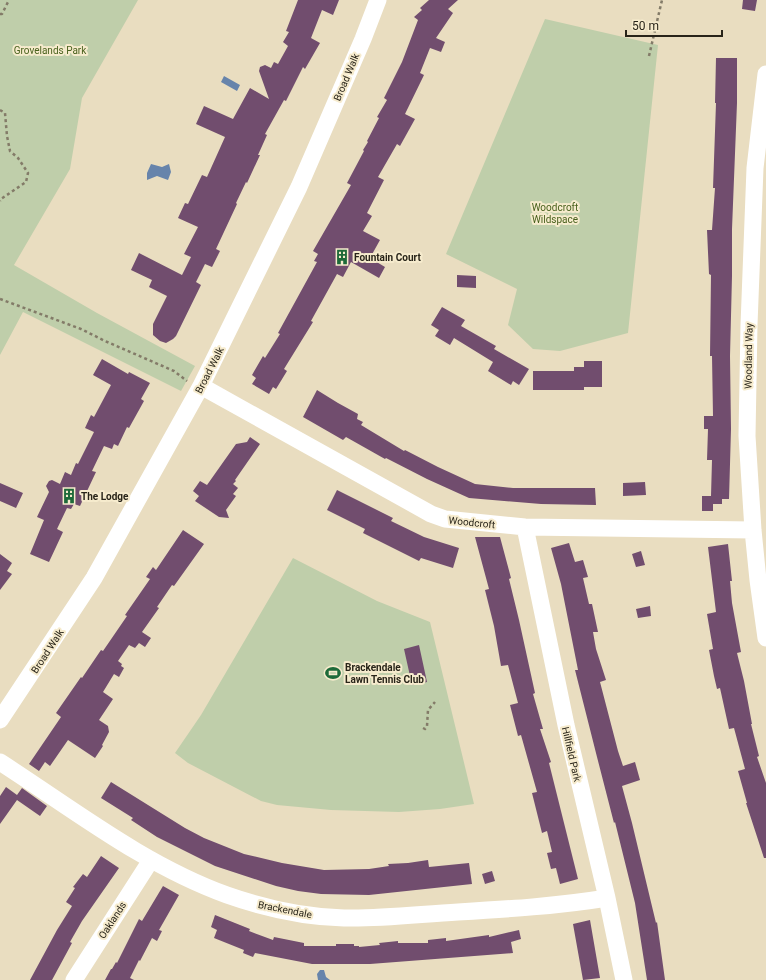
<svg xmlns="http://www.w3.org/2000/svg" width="766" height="980" viewBox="0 0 766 980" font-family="Roboto,sans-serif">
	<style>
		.green { fill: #bfceaa }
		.water { fill: #6784ab }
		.building { fill: #714d6e }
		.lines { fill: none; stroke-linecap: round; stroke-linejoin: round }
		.path { stroke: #837b68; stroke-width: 2.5; stroke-dasharray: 3 3; stroke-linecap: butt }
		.minor { stroke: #fff; stroke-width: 17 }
		.labels { text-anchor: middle; stroke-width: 4; stroke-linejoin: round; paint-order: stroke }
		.park-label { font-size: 10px; fill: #49611d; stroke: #f6ebcd }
		.street-label { font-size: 10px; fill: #282419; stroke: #f6ebcd }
		.poi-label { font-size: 10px; font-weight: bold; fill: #282419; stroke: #f6ebcd; text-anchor: start }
	</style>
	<rect width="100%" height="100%" fill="#e9ddc0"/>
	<!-- green -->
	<path class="green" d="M0,0H138L82,98L70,169L14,265L97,313L195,366L181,391L23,312L0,355Z
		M545,19L658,45L628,333L560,351L533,349L508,325L517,289L446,254Z
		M293,558L377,601L430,622L474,804L440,809L399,812L331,810L277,805L261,801L188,763L175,753L201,715Z"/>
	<!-- water -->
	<path class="water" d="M224,76L240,85L237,91L221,82Z
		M151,164L162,167L169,164L171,172L168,180L157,176L147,180V173Z
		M320,970H324L326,977L330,980H318L317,974Z"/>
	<!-- building -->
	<path class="building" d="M298,0H339L333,15L322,10L311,38L320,43L305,69L303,67L286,101L284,100L265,134L267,135L258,155H260L247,183L246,182L236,203L237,204L216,249L220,251L212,267L205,264L196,282L201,285L176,336L173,339L166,343L160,341L153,335V324L167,296L149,287L152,280L131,270L139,253L182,275L191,257L184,254L198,227L178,218L185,203L188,204L202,175L207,177L225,137L196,124L204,106L233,119L250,88L269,99L259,71L260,67L265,65L271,68L274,62L278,64L288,46L283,42L289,32L286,31Z
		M429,0H458L448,9L453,13L436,38L445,42L441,52L430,48L420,73L424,75L405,114L415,119L400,146L397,144L378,177L384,180L367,213L372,216L363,231L380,240L370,258L385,267L379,278L351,262L343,277L337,274L311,321L313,322L284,369L287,371L276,389L273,387L269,394L252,384L256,378L252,375L263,356L265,358L280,334L278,333L317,262L314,261L318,254L313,251L347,192L351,185L347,183L364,151L363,150L368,142L367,141L379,118L377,117L387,100L384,98L402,62L418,20L414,17L422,10L420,8Z
		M743,0H757L755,11L742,9Z
		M716,58H737V103L732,229V276L730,356L731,429L729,499H722V504H713V511H702V496H711L712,460H707L708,429H704V416H713L712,356H710L711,275L709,274L707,230H712L715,188H713L716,103H715Z
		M457,275L476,276V288L457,287Z
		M442,307L465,320L461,326L496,346L494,349L529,369L519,385L513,381L511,385L488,371L493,362L454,338L450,345L435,336L439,330L431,325Z
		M102,359L128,374L129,372L150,383L141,399L144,401L129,428L127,427L118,446L114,444L112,449L104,446L92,471L96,472L80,506L74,504L71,509L67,508L57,529L63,532L49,562L30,554L44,520L37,517L49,492L46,486L49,481L52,480L60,484L65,472L71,475L76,463L78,464L94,432L85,428L91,415L94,417L111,385L93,375Z
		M584,361H602V387H584V390H533V371H574V367H584Z
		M317,390L338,403L358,414L357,419L363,422L361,425L404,451L405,450L438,467L475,484L513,488H595L596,505L541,504L469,498L427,479L386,458L385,459L346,437L343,440L303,417Z
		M250,437L260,444L235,480L236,481L233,484L238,488L233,494L236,496L226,510L229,518L219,517L195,501L199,496L193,491L200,481L207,485L236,444L247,442Z
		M645,482L646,495L623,496V483Z
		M0,483L23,493L16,508L0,501Z
		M337,490L393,518L391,521L424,537L459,548L453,568L421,558L419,561L363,533L365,529L327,510Z
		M183,530L204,544L174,586L172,585L157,607L159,608L142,632L151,638L145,647L139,643L135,648L129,645L118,661L122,664L121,666L124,668L119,677L114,674L103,692L113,699L99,720L108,726L109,732L102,745L103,746L95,758L68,740L50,766L45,762L39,771L29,764L61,717L56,713L81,677L82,678L101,650L103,651L127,616L125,615L150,579L146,577L153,567L156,570Z
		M475,537H500L511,578L509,579L519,620L535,693L533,694L543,729H540L551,762L549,763L578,879L560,884L556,868L551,869L547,853L552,852L547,831L542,833L532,793L537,792L521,735L518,736L510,705L518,703L508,665L501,666L494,626L485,590L489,589Z
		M569,543L575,562L583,560L588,577L583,578L589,604H592L598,632H593L596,649L606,680L600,682L618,751L623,766L635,762L640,780L622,786L632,823L656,923L657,922L665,980H647L635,903L615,822L614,823L597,757L575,670H578L561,584L551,548Z
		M728,544L732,581H730L732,603L741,652L737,653L744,681L752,724H751L759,756L757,757L766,783V858H764L746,803H747L738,771L745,769L734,728L729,729L720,688L717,689L714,676L709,650L713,649L707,614L716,612L708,547Z
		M641,551L645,565L636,567L632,554Z
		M0,554L12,563L7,571L12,574L0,590Z
		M650,606L651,616L638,618L636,609Z
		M419,645L427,682L412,685L404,649Z
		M111,782L185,828L204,838L244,854L282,863L324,870L369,869L389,866L388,864L408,863L428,860L429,867L469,863L472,884L369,895L321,894L298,891L276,886L215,866L157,837L131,820L133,818L101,798Z
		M6,787L17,795L22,788L47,806L40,816L17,800L0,824V796Z
		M101,856L119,868L82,921L70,942L72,943L52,980H30L57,930L72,906L66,902L75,888L73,887L83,874L87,877Z
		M492,871L495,881L485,884L482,874Z
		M163,886L179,895L159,930L162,931L157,941L152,938L140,961L139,960L130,978L134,980H105L111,969H112L116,962L117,963L139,919L142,921Z
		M215,915L250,929L249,931L273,940L274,937L304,943V946H336V944H354V946H359V947L380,945L379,943L398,941V943H428V940L446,938V941L489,935V937L519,930L521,939L511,942L513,953L370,964H312L255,953L253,957L243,953L244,950L214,938L217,930L211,927Z
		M590,920L600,978L583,980L573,924Z"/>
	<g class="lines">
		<!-- path -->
		<path class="path" d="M0,14H2L9,0
			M649,56L662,0
			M0,110L5,113L7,136L10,151L18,158L28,173L26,182L1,199L0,201
			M0,299L81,329L105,341L174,371L187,381
			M423,728L425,729L427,726L428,710L435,702"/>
		<!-- minor -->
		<path class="minor" d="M766,74L755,168L749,325L747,436L753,530L758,580L766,638
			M201,386L431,514L445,519L525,527L753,530
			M525,527L566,725L607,898L624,980
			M0,720L94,578L201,386L299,187L363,39L378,0
			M0,762C73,809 144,865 227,895C264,908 305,917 344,918C382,919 421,914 458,912C508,909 558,906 607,898
			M74,980L151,860"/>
	</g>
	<!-- icons -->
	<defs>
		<symbol id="building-bare" viewBox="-9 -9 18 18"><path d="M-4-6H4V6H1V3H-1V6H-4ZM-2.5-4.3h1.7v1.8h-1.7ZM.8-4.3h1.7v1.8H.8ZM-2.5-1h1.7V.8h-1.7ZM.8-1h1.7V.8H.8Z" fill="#1d6a39" stroke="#f6ebcd" stroke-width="2.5" paint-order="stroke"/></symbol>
		<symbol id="stadium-bare" viewBox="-9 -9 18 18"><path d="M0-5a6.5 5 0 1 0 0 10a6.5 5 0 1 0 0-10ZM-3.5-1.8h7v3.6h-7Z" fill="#1d6a39" stroke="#f6ebcd" stroke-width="2.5" paint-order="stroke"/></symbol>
	</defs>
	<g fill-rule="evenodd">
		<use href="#building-bare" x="331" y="246" width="22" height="22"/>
		<use href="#building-bare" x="58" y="485" width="22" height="22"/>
		<use href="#stadium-bare" x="322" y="662" width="22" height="22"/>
	</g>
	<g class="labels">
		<!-- park labels -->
		<g class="park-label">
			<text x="50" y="54">Grovelands Park</text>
			<text x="555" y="211">Woodcroft<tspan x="555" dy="12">Wildspace</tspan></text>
		</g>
		<!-- street labels -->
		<g class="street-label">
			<text transform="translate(346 77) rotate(-67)" y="4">Broad Walk</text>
			<text transform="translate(748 356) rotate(-89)" y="4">Woodland Way</text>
			<text transform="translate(209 370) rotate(-63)" y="4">Broad Walk</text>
			<text transform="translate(472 522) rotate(6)" y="4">Woodcroft</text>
			<text transform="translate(47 651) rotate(-57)" y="4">Broad Walk</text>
			<text transform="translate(572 754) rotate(77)" y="4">Hillfield Park</text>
			<text transform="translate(285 909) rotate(11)" y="4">Brackendale</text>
			<text transform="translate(112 920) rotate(-57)" y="4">Oaklands</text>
		</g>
		<!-- poi labels -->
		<g class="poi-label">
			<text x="354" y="261">Fountain Court</text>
			<text x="81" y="500">The Lodge</text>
			<text x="345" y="671">Brackendale<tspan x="345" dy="12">Lawn Tennis Club</tspan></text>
		</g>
	</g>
	<!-- scale -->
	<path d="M626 30v6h96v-6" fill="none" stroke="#282419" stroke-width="2"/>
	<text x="632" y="30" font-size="12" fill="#282419" stroke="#f6ebcd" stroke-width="3" paint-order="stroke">50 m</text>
</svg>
